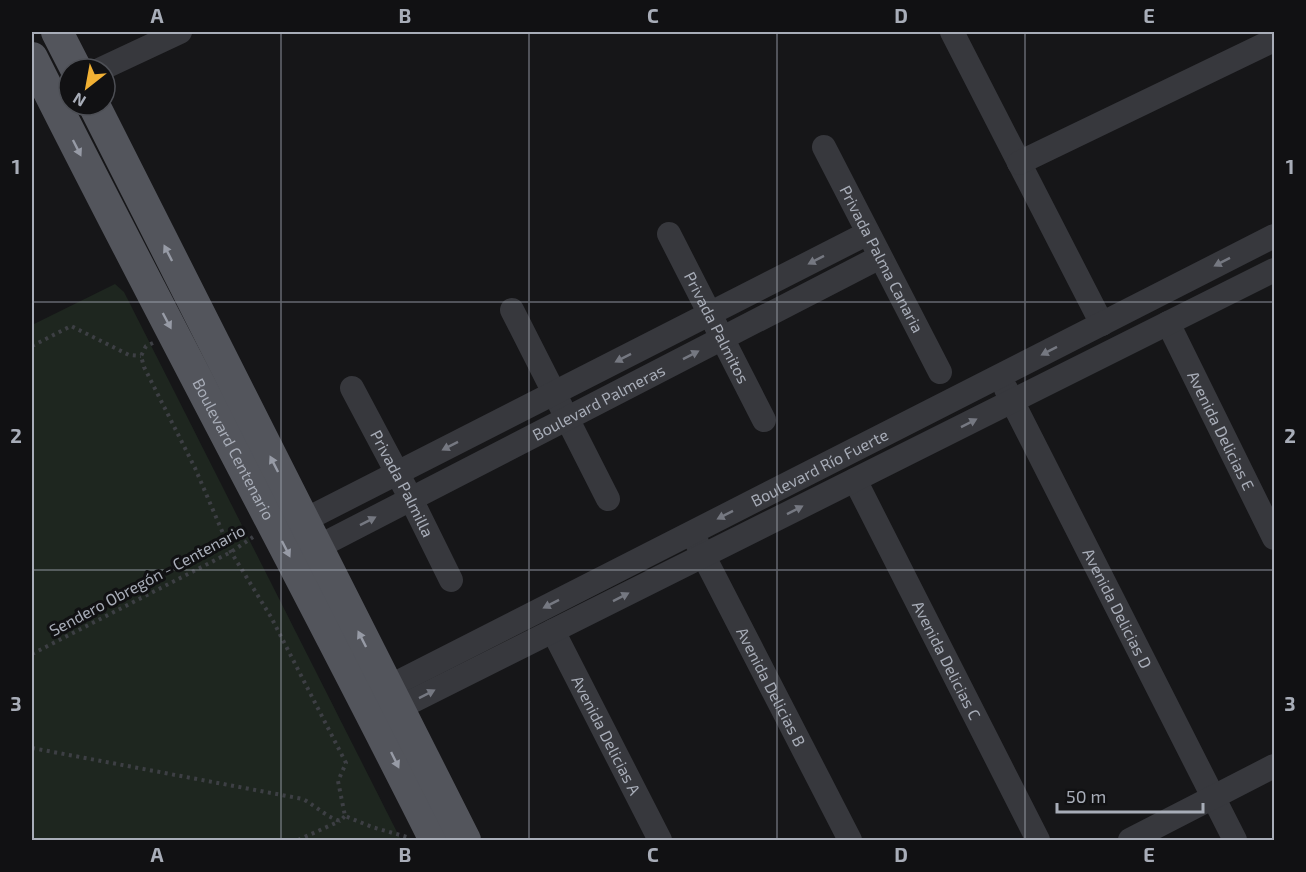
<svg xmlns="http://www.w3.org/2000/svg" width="1306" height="872" viewBox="0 0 1306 872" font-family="'Exo 2',sans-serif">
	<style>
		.green { fill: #1e261f }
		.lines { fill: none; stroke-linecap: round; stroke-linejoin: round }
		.path { stroke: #3d3f44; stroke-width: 4; stroke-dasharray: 3 4.5; stroke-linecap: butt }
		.minor { stroke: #37383d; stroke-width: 24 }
		.major { stroke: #53555c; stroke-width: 32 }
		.oneway { fill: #979ba6 }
		.oneway2 { fill: #757881 }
		.grid { fill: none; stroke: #a8adb8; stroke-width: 1.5; stroke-opacity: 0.55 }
		.labels { text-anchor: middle; stroke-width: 6; stroke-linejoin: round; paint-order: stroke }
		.street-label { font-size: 16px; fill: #a8adb8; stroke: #111113 }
		.neatline { fill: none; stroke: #a8adb8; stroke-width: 2 }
		.grid-label { font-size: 20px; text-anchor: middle; font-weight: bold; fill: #a8adb8 }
	</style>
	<rect width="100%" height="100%" fill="#161618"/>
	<!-- green -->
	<path class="green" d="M115,284L124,292L401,840H32V325Z"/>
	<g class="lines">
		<!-- path -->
		<path class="path" d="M153,343L146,346L141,356L144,367L195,468L231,552L271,617L346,763L338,781L345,816L372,827L407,837
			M32,346L71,326L129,355L141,356
			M32,654L231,552L253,537
			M32,748L303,799C317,807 325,816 340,821L345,816
			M298,840L340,821"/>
		<!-- minor -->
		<g class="minor">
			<path d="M952,32L1102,324"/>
			<path d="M101,69L180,32"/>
			<path id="s1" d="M824,147L940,372"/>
			<path d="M1019,163L1274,40"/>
			<path id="s2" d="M669,234L764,420"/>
			<path d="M512,310L608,499"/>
			<path id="s3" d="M1168,323L1274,538"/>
			<path id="s4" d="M352,388L411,499L451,580"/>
			<path id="s5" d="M1006,389L1235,840"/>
			<path id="s6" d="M855,480L1038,840"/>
			<path d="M303,521L868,233"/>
			<path id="s7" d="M696,541L850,840"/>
			<path id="s8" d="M316,548L880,257"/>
			<path id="s9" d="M553,631L660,840"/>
			<path id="s10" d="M373,695L1274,236"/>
			<path d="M383,716L1274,270"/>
			<path d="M1130,840L1274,766"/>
		</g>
		<!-- major -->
		<g class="major">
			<path d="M57,32L76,69"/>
			<path id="s11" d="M32,58C163,320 304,578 435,840"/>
			<path d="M94,105L465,840"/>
		</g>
	</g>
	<!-- one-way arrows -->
	<defs><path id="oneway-solid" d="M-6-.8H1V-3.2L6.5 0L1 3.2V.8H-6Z" transform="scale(1.5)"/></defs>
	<g class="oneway">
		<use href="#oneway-solid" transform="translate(77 148) rotate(63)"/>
		<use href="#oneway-solid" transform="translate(168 253) rotate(-117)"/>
		<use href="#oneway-solid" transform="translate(167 321) rotate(62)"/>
		<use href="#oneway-solid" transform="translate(274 464) rotate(-117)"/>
		<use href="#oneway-solid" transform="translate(286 549) rotate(63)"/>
		<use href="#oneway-solid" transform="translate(362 639) rotate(-117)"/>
		<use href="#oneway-solid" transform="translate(395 760) rotate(64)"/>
	</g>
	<g class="oneway2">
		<use href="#oneway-solid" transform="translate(816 260) rotate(153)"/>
		<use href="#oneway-solid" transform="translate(1222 262) rotate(153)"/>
		<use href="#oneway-solid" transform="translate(1049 351) rotate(153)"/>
		<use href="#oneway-solid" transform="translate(691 355) rotate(-27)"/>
		<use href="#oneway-solid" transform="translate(623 358) rotate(153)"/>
		<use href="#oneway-solid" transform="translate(969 423) rotate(-27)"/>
		<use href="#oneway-solid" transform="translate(450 446) rotate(153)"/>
		<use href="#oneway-solid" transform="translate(795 510) rotate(-27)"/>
		<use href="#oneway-solid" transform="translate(725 515) rotate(153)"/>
		<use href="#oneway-solid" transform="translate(368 521) rotate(-27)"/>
		<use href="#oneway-solid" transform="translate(621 597) rotate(-27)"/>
		<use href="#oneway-solid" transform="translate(551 604) rotate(153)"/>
		<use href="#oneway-solid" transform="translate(427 694) rotate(-27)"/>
	</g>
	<!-- grid -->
	<path class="grid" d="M281,32V840M529,32V840M777,32V840M1025,32V840M32,302H1274M32,570H1274"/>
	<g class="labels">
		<!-- street labels -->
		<g class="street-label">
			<text dy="6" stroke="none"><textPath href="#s1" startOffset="126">Privada Palma Canaria</textPath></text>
			<text dy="6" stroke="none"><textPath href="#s2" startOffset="105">Privada Palmitos</textPath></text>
			<text dy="6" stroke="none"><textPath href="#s8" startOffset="318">Boulevard Palmeras</textPath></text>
			<text dy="6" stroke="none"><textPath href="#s3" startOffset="120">Avenida Delicias E</textPath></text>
			<text dy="6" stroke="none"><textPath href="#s11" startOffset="440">Boulevard Centenario</textPath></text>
			<text dy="6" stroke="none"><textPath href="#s10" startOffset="501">Boulevard Río Fuerte</textPath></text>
			<text dy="6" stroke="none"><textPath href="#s4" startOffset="108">Privada Palmilla</textPath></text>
			<text transform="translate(147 580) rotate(-28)" y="6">Sendero Obregón - Centenario</text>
			<text dy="6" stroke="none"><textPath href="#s5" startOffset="246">Avenida Delicias D</textPath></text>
			<text dy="6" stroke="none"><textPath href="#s6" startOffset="202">Avenida Delicias C</textPath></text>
			<text dy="6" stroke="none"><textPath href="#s7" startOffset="164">Avenida Delicias B</textPath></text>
			<text dy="6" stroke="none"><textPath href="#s9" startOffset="117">Avenida Delicias A</textPath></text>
		</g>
	</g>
	<!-- border -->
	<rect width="1306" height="872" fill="none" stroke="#111113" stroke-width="66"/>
	<!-- north arrow -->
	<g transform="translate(87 87) rotate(211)"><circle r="28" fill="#111113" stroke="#4d4f55" stroke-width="1.5"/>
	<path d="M0-4.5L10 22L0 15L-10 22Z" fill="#f2b134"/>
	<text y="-9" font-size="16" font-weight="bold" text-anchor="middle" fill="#a8adb8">N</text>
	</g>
	<!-- scale -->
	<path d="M1057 803v9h146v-9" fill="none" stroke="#a8adb8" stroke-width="3"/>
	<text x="1066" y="803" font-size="18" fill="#a8adb8" stroke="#111113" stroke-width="4.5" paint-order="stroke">50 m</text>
	<rect x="33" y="33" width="1240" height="806" class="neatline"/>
	<g class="grid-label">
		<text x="157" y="23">A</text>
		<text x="405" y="23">B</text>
		<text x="653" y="23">C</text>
		<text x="901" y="23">D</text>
		<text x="1149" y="23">E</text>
		<text x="16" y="174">1</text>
		<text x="1290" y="174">1</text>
		<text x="16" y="443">2</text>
		<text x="1290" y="443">2</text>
		<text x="16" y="711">3</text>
		<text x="1290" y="711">3</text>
		<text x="157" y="862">A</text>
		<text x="405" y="862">B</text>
		<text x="653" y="862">C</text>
		<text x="901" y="862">D</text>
		<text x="1149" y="862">E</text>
	</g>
</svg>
